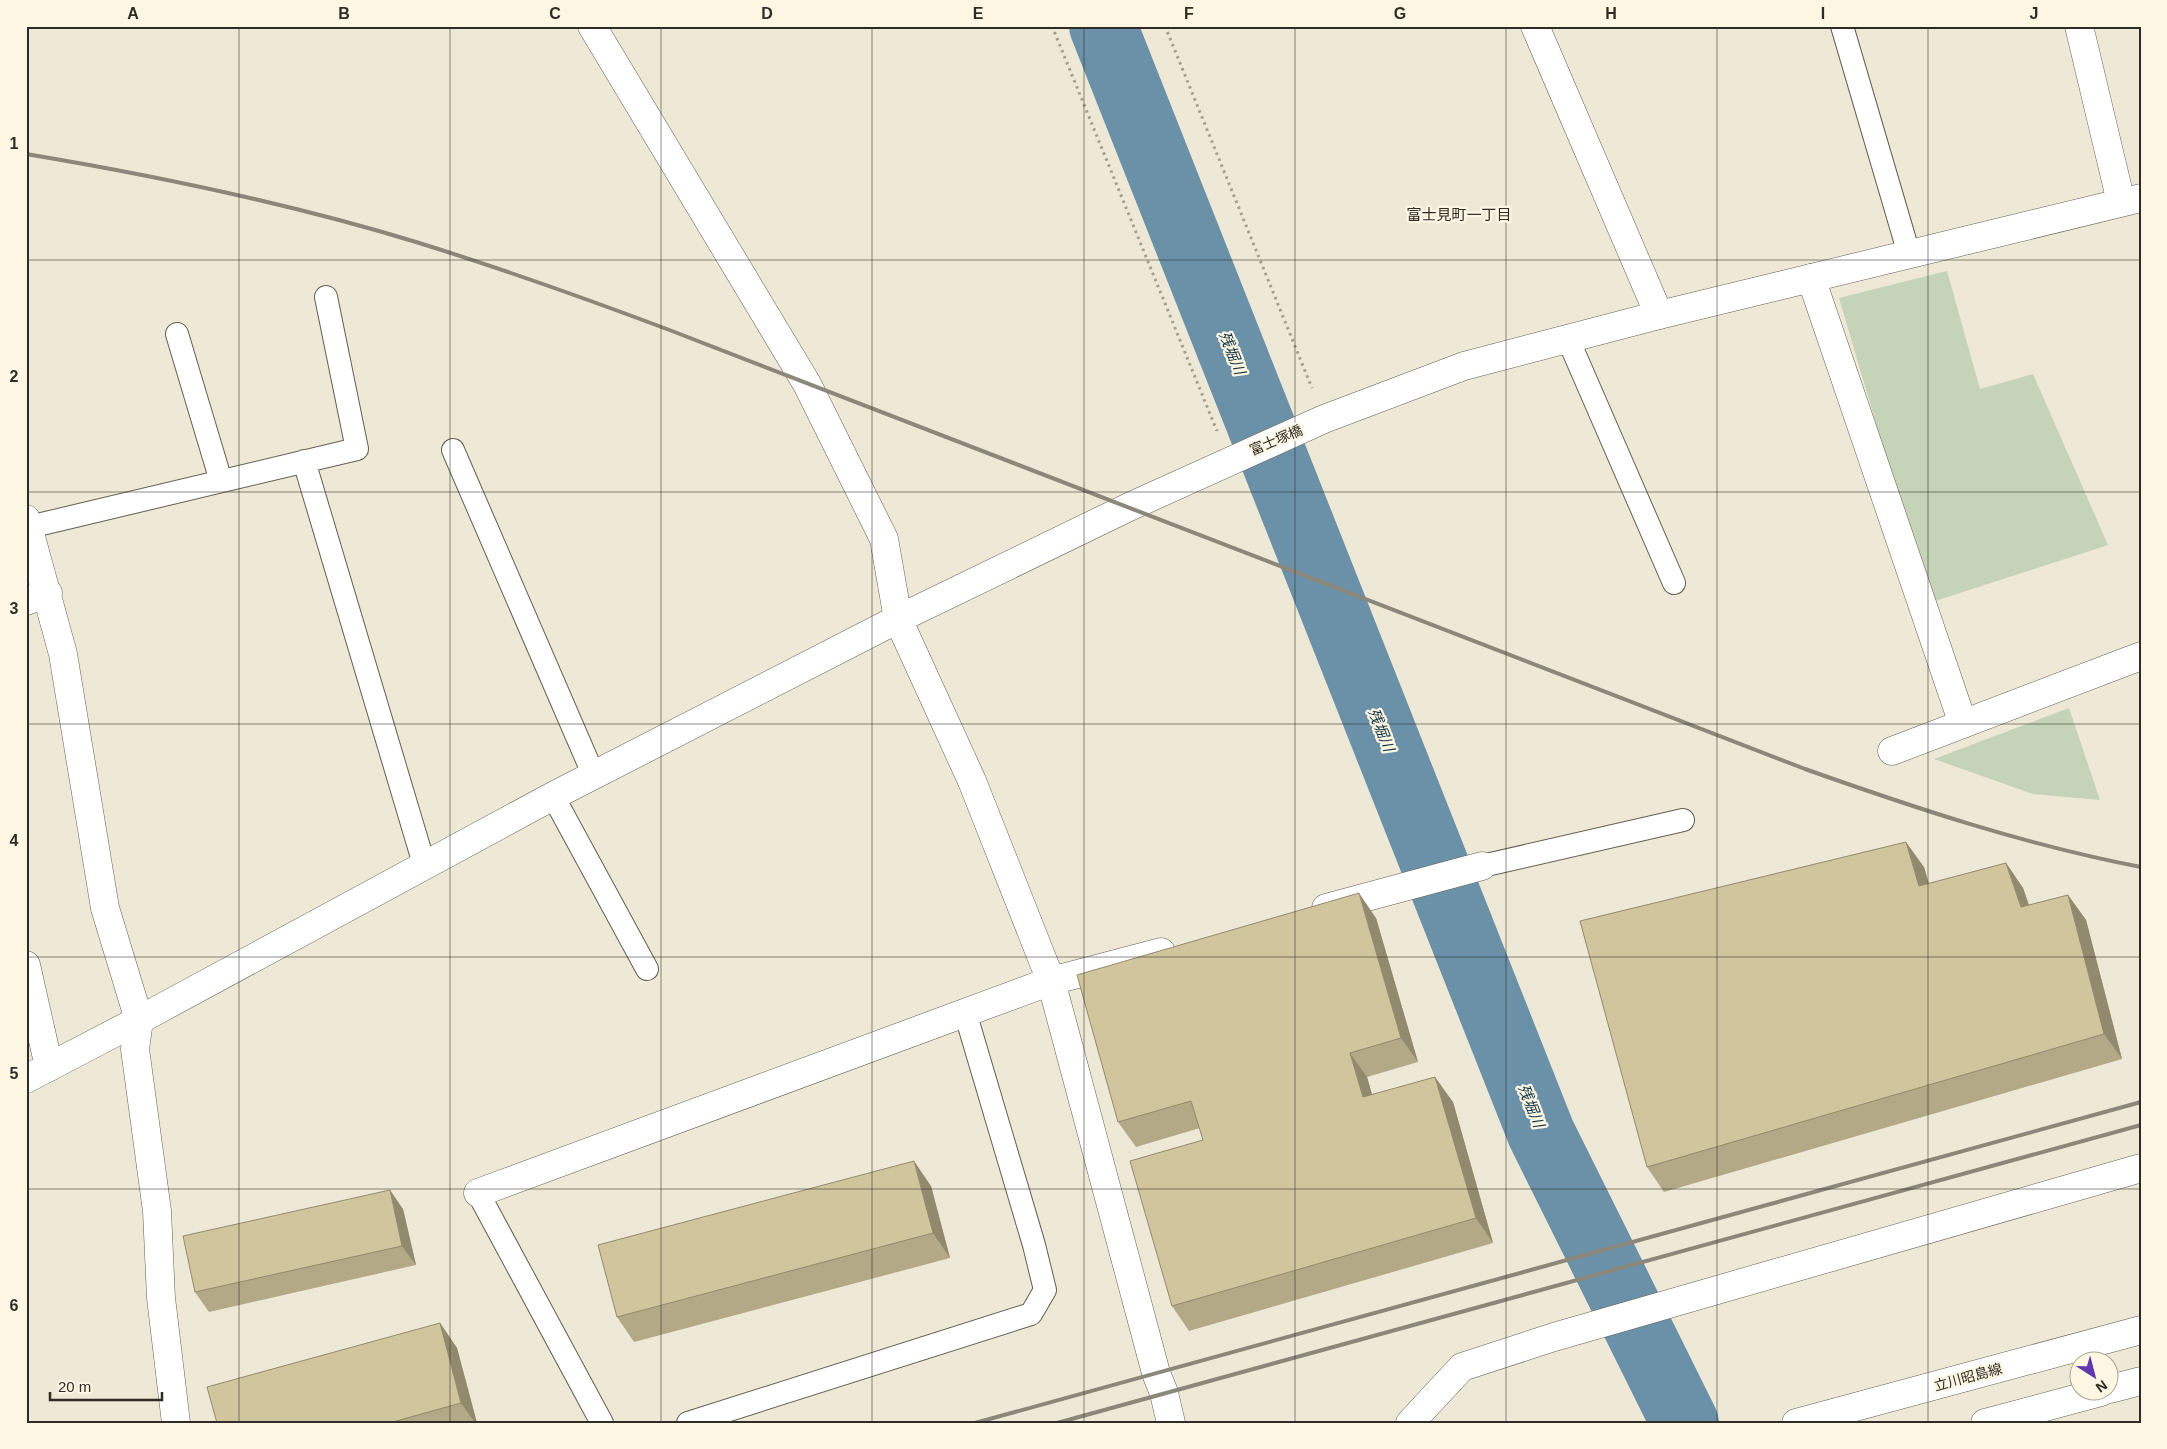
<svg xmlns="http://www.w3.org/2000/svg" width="2167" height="1449" viewBox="0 0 2167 1449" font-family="Arial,'Noto Sans JP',sans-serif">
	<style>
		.green { fill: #c5d3b8 }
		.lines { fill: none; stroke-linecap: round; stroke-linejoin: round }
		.river { stroke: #6a91a8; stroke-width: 68 }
		.service-casing { stroke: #645f4e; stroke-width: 24 }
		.minor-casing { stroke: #645f4e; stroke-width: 29 }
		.tertiary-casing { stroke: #645f4e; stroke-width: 29 }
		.secondary-casing { stroke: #645f4e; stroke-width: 29 }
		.path { stroke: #a39f91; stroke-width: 3; stroke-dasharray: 2.5 4; stroke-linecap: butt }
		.service { stroke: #fff; stroke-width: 22 }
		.minor { stroke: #fff; stroke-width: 28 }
		.tertiary { stroke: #fff; stroke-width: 28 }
		.secondary { stroke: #fff; stroke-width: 28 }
		.rail { stroke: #8b877a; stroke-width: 4 }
		.wall { fill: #b4a987 }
		.shaded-wall { fill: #928a6e }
		.building { fill: #d1c59d; stroke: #928a6e }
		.grid { fill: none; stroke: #2e2c25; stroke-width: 1; stroke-opacity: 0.55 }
		.labels { text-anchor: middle; stroke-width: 4.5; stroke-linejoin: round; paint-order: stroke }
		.street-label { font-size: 14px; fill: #2e2c25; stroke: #fcf6e3 }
		.neighbourhood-label { font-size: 15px; fill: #2e2c25; stroke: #fcf6e3 }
		.water-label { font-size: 15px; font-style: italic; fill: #123446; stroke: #fcf6e3 }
		.neatline { fill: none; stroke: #2e2c25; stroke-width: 2 }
		.grid-label { font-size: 16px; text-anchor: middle; font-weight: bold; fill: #2e2c25 }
	</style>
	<rect width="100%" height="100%" fill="#eee9d6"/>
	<!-- green -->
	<path class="green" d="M1947,271L1980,389L2033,374L2108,545L1929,603L1839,298Z
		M2069,708L2100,800L2033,794L1934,759Z"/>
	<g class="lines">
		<!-- river -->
		<path class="river" d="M1103,26L1541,1133L1685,1423"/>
		<defs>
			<path id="service" d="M1842,26L1909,254
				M177,334L221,481
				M1568,339L1674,583
				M453,450L594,776
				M304,461L424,864
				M29,527L357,449L326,297
				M553,796L647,969
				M1482,866L1683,820
				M478,1193L602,1423
				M688,1423L1031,1314L1045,1290L1034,1245L965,1012"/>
			<path id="minor" d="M592,26L807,384L884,539L898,619L972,781L1051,981L1156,1373L1164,1393L1171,1423
				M2079,26L2121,202
				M1811,278L1963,724
				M26,519L63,654L105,908L139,1020L135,1049L157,1211L161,1298L176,1423
				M26,601L48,593
				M1892,751L2141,656
				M1326,908L1482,866
				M26,965L49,1067
				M478,1193L1051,981L1161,952
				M1410,1423L1462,1367L1554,1337L2141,1168"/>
			<path id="tertiary" d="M1535,26L1659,315"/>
			<path id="secondary" d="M26,1079L139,1020L553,796L898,619L1129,507L1324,419L1464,366L1659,315L2141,198
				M2110,1389L2141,1381
				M1796,1423L2141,1330
				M1985,1423L2101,1392"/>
		</defs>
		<!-- service casing -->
		<use href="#service" class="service-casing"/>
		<!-- minor casing -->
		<use href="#minor" class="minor-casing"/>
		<!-- tertiary casing -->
		<use href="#tertiary" class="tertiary-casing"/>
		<!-- secondary casing -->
		<use href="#secondary" class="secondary-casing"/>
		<!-- path -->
		<path class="path" d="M1052,26L1217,431
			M1165,26L1312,388"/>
		<!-- service -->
		<use href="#service" class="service"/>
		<!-- minor -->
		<use href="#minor" class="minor"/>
		<!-- tertiary -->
		<use href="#tertiary" class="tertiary"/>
		<!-- secondary -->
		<use href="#secondary" class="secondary"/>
		<!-- rail -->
		<path class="rail" d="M26,154C158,176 288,203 416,242C503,269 587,299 672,331L1805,769C1915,808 2026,845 2141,867
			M975,1423L2141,1102
			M1057,1423L2141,1125"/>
	</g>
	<!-- wall -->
	<path class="wall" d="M2006,863L2023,888L2029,905L2068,895L2086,920L2122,1059L1664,1192L1647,1167L1924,867L1928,884Z
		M1376,918L1418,1062L1367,1077L1372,1095L1453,1102L1493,1243L1189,1331L1172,1306L1203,1140L1200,1128L1136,1147L1118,1122Z
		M931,1186L950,1258L634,1342L617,1317Z
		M403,1209L416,1265L209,1312L195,1292Z
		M440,1323L457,1348L477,1423H217Z"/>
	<!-- shaded-wall -->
	<path class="shaded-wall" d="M1906,842L1924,867L1937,911L1919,886Z
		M2006,863L2023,888L2038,932L2021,907Z
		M1359,893L1376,918L1418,1062L1401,1038Z
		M2068,895L2086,920L2122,1059L2104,1034Z
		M1350,1053L1367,1077L1380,1122L1363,1097Z
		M1435,1077L1453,1102L1493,1243L1476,1218Z
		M914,1161L931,1186L950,1258L933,1233Z
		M390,1190L403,1209L416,1265L402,1246Z
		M440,1323L457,1348L477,1423H475L461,1403Z"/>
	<!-- building -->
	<path class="building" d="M1906,842L1919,886L2006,863L2021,907L2068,895L2104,1034L1647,1167L1580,921Z
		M1359,893L1401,1038L1350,1053L1363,1097L1435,1077L1476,1218L1172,1306L1130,1161L1203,1140L1191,1101L1118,1122L1077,975Z
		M914,1161L933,1233L617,1317L598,1245Z
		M390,1190L402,1246L195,1292L183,1236Z
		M440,1323L461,1403L389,1423H217L207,1387Z"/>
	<!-- grid -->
	<path class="grid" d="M239,26V1423M450,26V1423M661,26V1423M872,26V1423M1084,26V1423M1295,26V1423M1506,26V1423M1717,26V1423M1928,26V1423M26,260H2141M26,492H2141M26,724H2141M26,957H2141M26,1189H2141"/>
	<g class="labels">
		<!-- street labels -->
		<g class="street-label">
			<text transform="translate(1276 440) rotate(-23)" y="5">富士塚橋</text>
			<text transform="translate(1968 1377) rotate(-15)" y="5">立川昭島線</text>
		</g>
		<!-- neighbourhood labels -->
		<g class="neighbourhood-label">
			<text x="1459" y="220">富士見町一丁目</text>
		</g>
		<!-- water labels -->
		<g class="water-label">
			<text transform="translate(1232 353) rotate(68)" y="5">残堀川</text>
			<text transform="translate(1381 730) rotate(68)" y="5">残堀川</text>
			<text transform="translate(1531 1106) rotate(68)" y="5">残堀川</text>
		</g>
	</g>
	<!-- border -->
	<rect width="2167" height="1449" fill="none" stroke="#fcf6e3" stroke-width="55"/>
	<!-- north arrow -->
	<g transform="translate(2094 1376) rotate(144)"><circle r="24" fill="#fcf6e3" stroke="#aaa597"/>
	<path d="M0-4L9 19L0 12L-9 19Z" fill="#6037af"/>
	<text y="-8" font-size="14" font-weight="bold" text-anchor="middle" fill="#2e2c25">N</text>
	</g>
	<!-- scale -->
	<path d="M50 1392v8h112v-8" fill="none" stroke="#2e2c25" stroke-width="2.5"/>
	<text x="58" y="1392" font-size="15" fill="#2e2c25" stroke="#fcf6e3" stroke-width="4" paint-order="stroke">20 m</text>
	<rect x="28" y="28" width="2112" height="1394" class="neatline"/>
	<g class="grid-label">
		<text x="133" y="19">A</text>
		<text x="344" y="19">B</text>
		<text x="555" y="19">C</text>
		<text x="767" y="19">D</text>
		<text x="978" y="19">E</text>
		<text x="1189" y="19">F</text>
		<text x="1400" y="19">G</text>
		<text x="1611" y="19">H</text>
		<text x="1823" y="19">I</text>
		<text x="2034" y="19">J</text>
		<text x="14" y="149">1</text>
		<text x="14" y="382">2</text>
		<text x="14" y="614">3</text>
		<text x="14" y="846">4</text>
		<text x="14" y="1079">5</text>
		<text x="14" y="1311">6</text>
	</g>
</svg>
